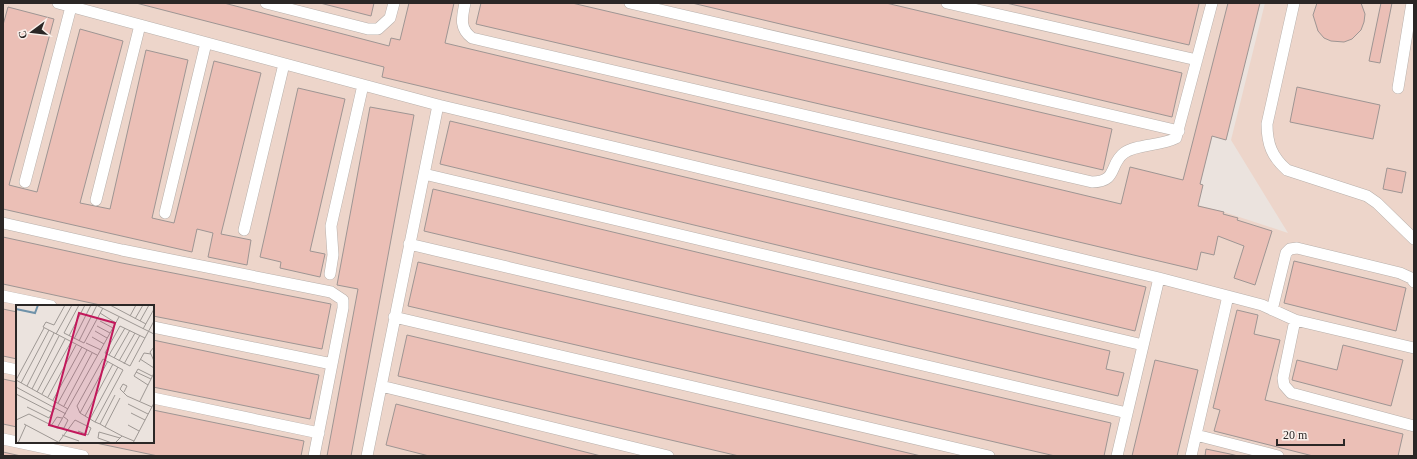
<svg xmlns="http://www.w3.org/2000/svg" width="1417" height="459" viewBox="0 0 1417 459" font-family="'Times New Roman',serif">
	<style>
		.industrial { fill: #edd5ca; fill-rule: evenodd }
		.building { fill: #ebbfb6; stroke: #9e9593 }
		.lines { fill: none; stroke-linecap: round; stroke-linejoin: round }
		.lane-casing { stroke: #b8b0ab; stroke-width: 12 }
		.lane { stroke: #fff; stroke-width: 11 }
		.inset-river { fill: none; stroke: #6f92a9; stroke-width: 2 }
		.inset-road { fill: none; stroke: #9e9894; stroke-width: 1 }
		.view { fill: #c2185b; fill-opacity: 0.15; stroke: #c2185b; stroke-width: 2 }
		.inset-edge { fill: none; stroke: #2b2726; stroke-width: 2 }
	</style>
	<rect width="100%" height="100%" fill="#ebe3de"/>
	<!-- industrial -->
	<path class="industrial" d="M3,3H1260L1226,140L1212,136L1200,183L1203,185L1198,205L1224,212L1288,233L1231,140L1265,3H1414V456H3ZM17,306H153V442H17Z"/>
	<!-- building -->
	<path class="building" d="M136,3H224L389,46L391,38L400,40L409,3H454L445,43L1121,204L1130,167L1183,180L1228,3H1260L1226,140L1212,136L1200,184L1203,185L1198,206L1224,212L1223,214L1238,218L1237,220L1272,231L1255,285L1234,278L1244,246L1218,236L1214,255L1201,252L1197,270L382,77L384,67Z
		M320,3H374L371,16Z
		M481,3H572L1112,129L1103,170L476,24Z
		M692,3H886L1182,73L1172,117Z
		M1006,3H1197L1199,4L1189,45Z
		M1361,3L1365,14L1364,22L1361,30L1352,39L1344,42L1331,41L1324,38L1318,31L1313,15L1317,3Z
		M1381,3H1392L1380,63L1369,61Z
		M8,7L54,19L9,185L37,192L80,29L123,41L80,203L110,209L146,50L188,60L152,218L174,223L214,61L261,73L221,234L251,240L247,265L208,257L213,233L197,229L192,252L3,209V25Z
		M1297,87L1380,105L1373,139L1290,122Z
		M298,88L345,99L310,251L325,254L320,277L280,268L281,262L260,257Z
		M370,107L414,115L351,456H327L358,289L337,285Z
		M450,121L1146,287L1135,331L440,164Z
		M1387,168L1406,172L1402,193L1383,189Z
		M433,189L1110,351L1106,369L1124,373L1118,396L424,231Z
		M3,237L122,263L331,304L322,349L153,316V306H105L3,284Z
		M1294,261L1406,288L1396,331L1284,303Z
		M418,262L1111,423L1104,456H1055L408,306Z
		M3,309L17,312V359L3,356Z
		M1237,310L1258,315L1254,334L1280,340L1265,400L1403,434L1398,456H1313L1214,431L1220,410L1213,408Z
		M407,335L921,456H739L398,376Z
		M153,340L319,375L310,419L153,387Z
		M1343,345L1403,360L1391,406L1292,380L1297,360L1337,370Z
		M1155,360L1198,370L1177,456H1132Z
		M3,379L17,382V427L3,424Z
		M396,404L601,456H429L386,445Z
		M153,410L304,441L301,456H158L91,442H153Z
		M1206,449L1230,454L1238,456H1205Z
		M3,452L21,456H3Z"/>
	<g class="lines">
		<defs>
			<path id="lane" d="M58,3L438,105L1159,278L1262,305L1295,320L1414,348
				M266,3L368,29H378L390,18L394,3
				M465,3C462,18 459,28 472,38L1092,182C1118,182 1109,164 1124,153C1136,144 1161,146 1176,138L1212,3
				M630,3L1179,131
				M947,3L1197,60
				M1294,3L1267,124C1267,144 1272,157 1287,170L1367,196L1377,203L1414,239
				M1398,88L1412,3
				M424,174L1143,345
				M25,182L71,7
				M96,200L140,25
				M165,213L206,43
				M3,223L122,250L331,292L343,300V308L314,456
				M244,230L284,64
				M409,244L1127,413
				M330,274L333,255L331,226L363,85
				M3,296L51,306
				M1272,310L1286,253L1290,249L1297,248L1400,273L1411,278L1414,282
				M394,317L989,456
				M1295,320L1283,378L1284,385L1291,393L1414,426
				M153,327L332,364
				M3,367L17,370
				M381,386L668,456
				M153,398L319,433
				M1196,435L1278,456
				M3,439L83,456
				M367,456L438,105
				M1117,456L1159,278
				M1191,456L1228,296"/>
		</defs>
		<!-- lane casing -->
		<use href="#lane" class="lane-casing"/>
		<!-- lane -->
		<use href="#lane" class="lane"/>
	</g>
	<!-- overview -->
	<g transform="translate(16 305)">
		<rect width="138" height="138" fill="#ebe3de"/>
		<path class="inset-river" d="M0,4L19,8L22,0"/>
		<path class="inset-road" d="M49,0L38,20L30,17L27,22L81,50M63,0L48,28L68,38L87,3M80,0L138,29M94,0L130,19M84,8L100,18M114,11L120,0M119,14L127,0M84,16L97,23M124,16L133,0M81,21L94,28M127,24L138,4M79,26L91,33M40,29L56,0M53,31L69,0M76,32L88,39M129,33L104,21L89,48L114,61L138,16M58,34L75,0M63,36L81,0M70,38L85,45M138,42L134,47L138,56M93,50L109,23M98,53L114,25M124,54L138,63M103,56L119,28M123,57L128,48L135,49M108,59L124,30M120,67L135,74M0,75L28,23M0,75L52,104M5,78L33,25M132,80L118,71L122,64L136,71M11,81L38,28M0,82L50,109M16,84L43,31M21,87L49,34M108,87L111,81L107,79L104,84L111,91L136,102M0,89L37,108M26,89L55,37M32,92L60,40M37,95L66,42M124,96L138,68M42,98L71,45M112,99L132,109M48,101L76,48M11,102L33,113L39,103M64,108L92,56M115,108L129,115M69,111L97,59M74,114L102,62M0,115L13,109L41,123L103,12M79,117L107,65L87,54L61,101L64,108L79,117L84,119L89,122L106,131M8,119L42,137M84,119L99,90M112,120L123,126M35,121L41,112L46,113M89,122L104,93M41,123H48L52,115L48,112M46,130L63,136M2,138L10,120M42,138L59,115L75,123L72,130L62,126M96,138L82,133L83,127L104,133M99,138L106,131L118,136M117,138L138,98"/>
		<path class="view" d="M63,8L99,18L69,130L33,120Z"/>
		<rect width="138" height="138" class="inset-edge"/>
	</g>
	<!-- border -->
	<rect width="1417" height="459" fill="none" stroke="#2b2726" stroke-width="8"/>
	<!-- north arrow -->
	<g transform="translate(32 32) rotate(255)" stroke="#f9f0eb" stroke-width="3" paint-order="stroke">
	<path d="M0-3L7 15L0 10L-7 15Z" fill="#2b2726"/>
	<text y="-6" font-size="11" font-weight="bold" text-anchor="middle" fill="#2b2726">С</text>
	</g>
	<!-- scale -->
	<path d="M1277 439v6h67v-6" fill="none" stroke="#2b2726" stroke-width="2"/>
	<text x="1283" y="439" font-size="12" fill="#2b2726" stroke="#f9f0eb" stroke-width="3" paint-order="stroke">20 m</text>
</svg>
